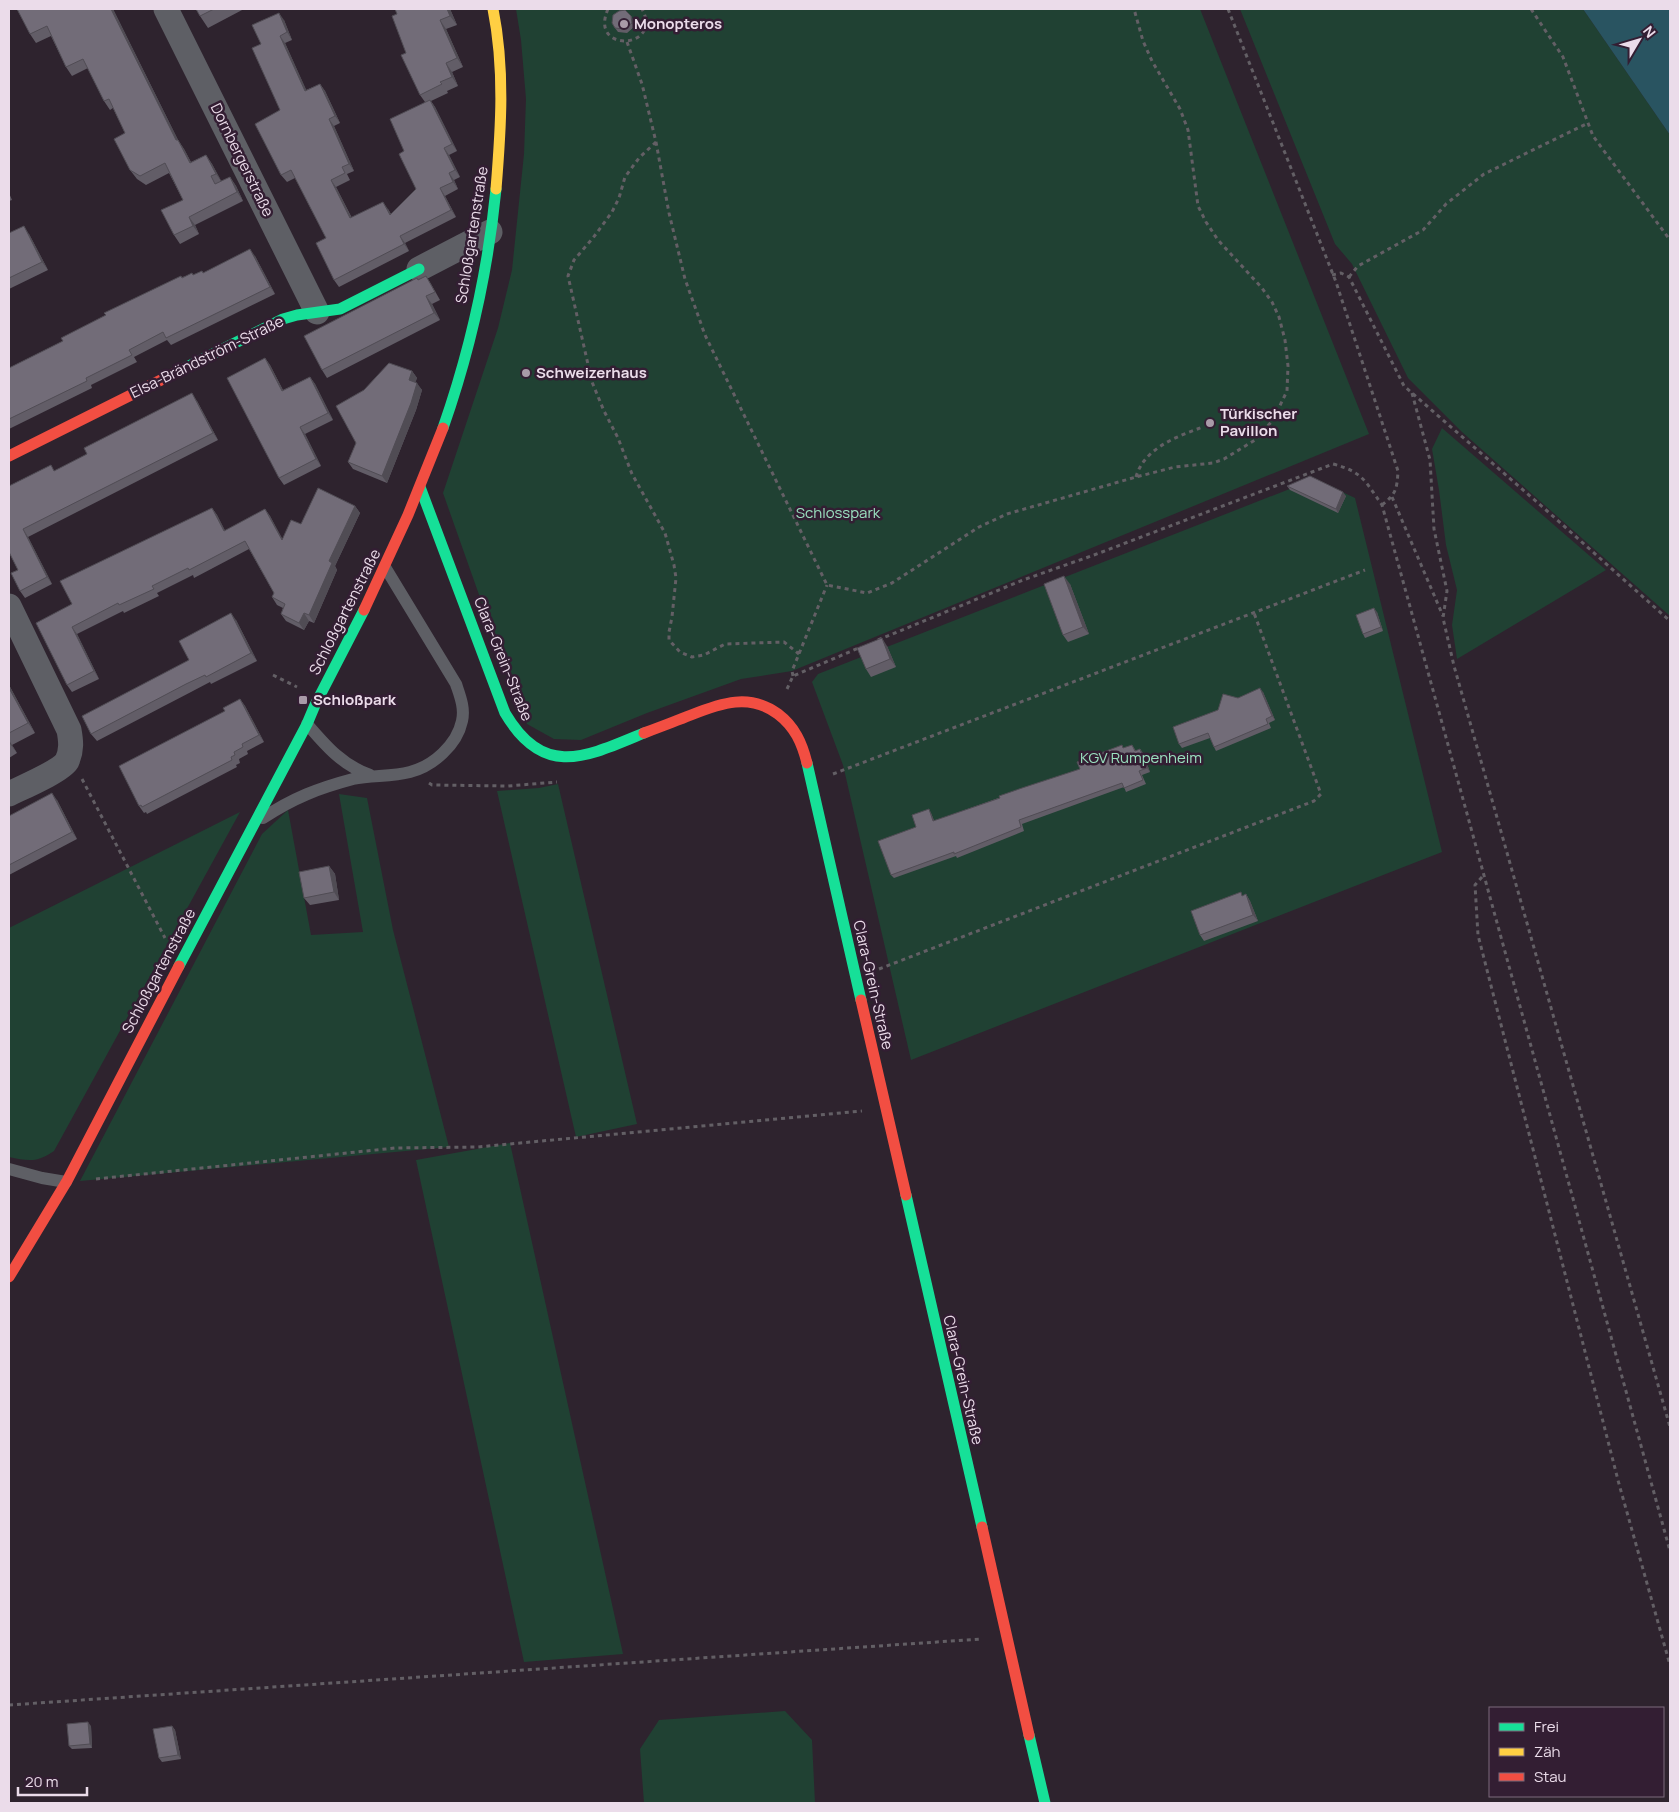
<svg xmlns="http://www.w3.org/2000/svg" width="1679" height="1812" viewBox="0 0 1679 1812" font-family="Manrope,sans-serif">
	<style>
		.green { fill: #204133 }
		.water { fill: #295461 }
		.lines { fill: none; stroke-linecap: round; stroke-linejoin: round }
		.path { stroke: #635f65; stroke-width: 3; stroke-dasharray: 4 4; stroke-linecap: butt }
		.lane { stroke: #5e5f65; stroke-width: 12 }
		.street { stroke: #5e5f65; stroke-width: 25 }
		.fast { stroke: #16e098; stroke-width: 11 }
		.slow { stroke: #ffcf43; stroke-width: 11 }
		.jam { stroke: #f24e42; stroke-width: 11 }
		.wall { fill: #625d67 }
		.shaded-wall { fill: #504c54 }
		.building { fill: #726c78; stroke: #504c54 }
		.poi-dot { fill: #a99ba8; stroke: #331e33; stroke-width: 2 }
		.labels { text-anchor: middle; stroke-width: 5; stroke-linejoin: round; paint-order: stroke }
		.poi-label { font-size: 15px; font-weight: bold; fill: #ebdcea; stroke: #331e33; text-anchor: start }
		.street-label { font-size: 15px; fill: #ebdcea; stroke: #331e33 }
		.park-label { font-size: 15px; fill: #9ae1bf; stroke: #331e33 }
	</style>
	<rect width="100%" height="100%" fill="#2e232e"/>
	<!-- green -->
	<path class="green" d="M516,9H1200L1369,434L792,671L741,679L647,713L581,740L554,739L527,724L517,702L443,493L498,328L512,270L524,154L526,99L521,40Z
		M1240,9H1583L1670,135V616L1462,432L1408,378L1352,264L1335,244Z
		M1442,428L1606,570L1457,659L1452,625L1457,590L1446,545L1439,490L1432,449Z
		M1315,479L1355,498L1442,852L911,1060L843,765L812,682L818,674Z
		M558,784L637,1124L576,1137L497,791L539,788Z
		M339,794L367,798L393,930L449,1147L80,1181L262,834L288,810L311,935L363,932Z
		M240,812L54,1151C37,1163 28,1161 9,1157V928Z
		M510,1143L623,1654L524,1662L416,1160Z
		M785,1711L812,1740L815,1803H644L640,1749L659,1720Z"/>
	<!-- water -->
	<path class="water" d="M1583,9H1670V135Z"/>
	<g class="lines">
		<!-- path -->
		<path class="path" d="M608,9C588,54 664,49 642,9
			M1228,9L1336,282L1398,471C1397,489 1396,494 1382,505
			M1531,9L1563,57L1593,136L1670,240
			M627,42L642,84L656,142L669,213L685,279L705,335L827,585L867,593L892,583L979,527L1007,514L1136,477L1175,467L1213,463L1224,459L1255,440L1273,420L1287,391L1288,366L1285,340L1279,317L1272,302L1262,288L1218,240L1206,222L1198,206L1188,130L1180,109L1152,61L1143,41L1134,9
			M656,142L639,158L625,177L619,198L612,212L593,238L574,260L568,276L592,382L604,411L618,438L632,474L665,533L674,565L676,578L672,617L669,632V640L680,652L692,657L704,655L725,644L784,642L799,654
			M1332,275L1341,273L1349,277L1404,386L1546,510L1670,621
			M1349,277L1358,266L1423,230L1446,204L1484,174L1588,123
			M1412,393L1430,460L1434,529L1447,591L1443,618L1454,666L1670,1427
			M1136,477C1144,448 1178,436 1203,427
			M1392,497L1443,616
			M878,640L1023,580L1094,555L1333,464C1363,472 1365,481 1382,505L1670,1551
			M273,675L297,687
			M793,676L792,671L827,585
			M787,689L793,676L861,647
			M833,774L1365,570
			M82,779L165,938
			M429,783L432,785L508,786L557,782
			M1482,877L1475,885L1478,935L1619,1484L1670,1665
			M879,969L1314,801L1321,794L1254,613
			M96,1179L395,1148L478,1147L862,1111
			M9,1705L981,1639"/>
		<!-- lane -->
		<path class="lane" d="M307,724C326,746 342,765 370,775
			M263,818C293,798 319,788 353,779C372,775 391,777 410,772C433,766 457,745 462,721C465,708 460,696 456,684L385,567
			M9,1169L42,1178L66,1182"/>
		<!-- street -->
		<path class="street" d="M166,9L317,312
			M419,269L490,232
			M9,606L69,730C71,741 72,750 67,761C61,771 21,788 9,794"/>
		<!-- fast -->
		<path class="fast" d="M185,368L283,319L297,315L340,309L419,269
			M443,428C470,351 488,270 496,189
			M420,487L505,713C544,779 586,757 644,733
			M807,763L861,1000
			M179,966L307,724L315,705L364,610
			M906,1195L982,1527
			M1029,1735L1045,1803"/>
		<!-- slow -->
		<path class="slow" d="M493,9C505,69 501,128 496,189"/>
		<!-- jam -->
		<path class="jam" d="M9,456L185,368
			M364,610L408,515L443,428
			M644,733C660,727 676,721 691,715C721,703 750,693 778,714C795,727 802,743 807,763
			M861,1000L906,1195
			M9,1277L67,1181L179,966
			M982,1527L1029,1735"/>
	</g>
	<!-- wall -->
	<path class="wall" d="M17,9H113L178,140L184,149L191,162L206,155L212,164L221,181L230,177L236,186L243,201L195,225L199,234L180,244L174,235L183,200L169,173L146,185L137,179L130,170L125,133L113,108L110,110L104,101L88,68L72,76L66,67L51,36L36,43L30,34Z
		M196,9H244L208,28L200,16Z
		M450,9L457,25L446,29L463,67L452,72L458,86L447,91L448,93L431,101L435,107L457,151L449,155L460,177L454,180L458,189L445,196L456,217L405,243L409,251L339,287L334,280L326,238L295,178L287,182L281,175L280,110L261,44L284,20L292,40L285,43L306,90L320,84L325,91L340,123L334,126L354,171L347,174L350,180L336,187L352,218L388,209L391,214L416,189L404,151L425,102L420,95L406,53L397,14Z
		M631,16L633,20L634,27L627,33L618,32L615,28Z
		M9,193L12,200L9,201Z
		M9,233L29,234L48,270L9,289Z
		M255,256L275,294L171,345L167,340L134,357L137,362L91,385L92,388L9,429V368L63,341L182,277L193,275L202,271L203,273Z
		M426,276L431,284L440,300L432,304L440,320L327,378L322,370L418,280Z
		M265,358L270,365L283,390L310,377L315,384L333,420L305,434L321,466L284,485L279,478Z
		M412,371L417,378L415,382L422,390L416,410L387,483L353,469L348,462L356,443Z
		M197,401L218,440L28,537L52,584L25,598L20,591L18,570L9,552L55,471Z
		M1287,486L1346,496L1338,513L1290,490Z
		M355,506L360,513L335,566L337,570L314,623L309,621L304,630L286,621L281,614L283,608L277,605L272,597L274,593L249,549L194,578L193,575L157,593L159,596L124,613L123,611L77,634L99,679L72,692L67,685L72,604L212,508L217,515L225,531L265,509L270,516L282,539L301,524Z
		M1070,584L1089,634L1068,642L1063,635Z
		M1377,612L1383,631L1365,638L1363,634Z
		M236,620L257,661L211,684L210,682L191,692L97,741L91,734L189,660Z
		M887,646L896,667L871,677L866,669Z
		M9,685L35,733L12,745L17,753L9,758Z
		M1263,692L1275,720L1269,723L1271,728L1216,751L1214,747L1210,738L1182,748L1179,744L1218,710L1238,698Z
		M240,699L245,706L264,742L247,751L248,754L239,759L240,763L236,765L237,767L147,814L146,812L144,813L139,806L225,711Z
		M1132,745L1136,751L1140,749L1143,753L1150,772L1142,775L1146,784L1126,792L1124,787L1022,824L1024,831L957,858L956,856L894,878L891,875L916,827L931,813L934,821L1080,769Z
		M57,800L77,839L9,875V816Z
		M329,866L335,874L339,900L310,905L304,898Z
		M1246,894L1250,901L1258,921L1204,941L1200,935L1243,896Z
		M91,1726L92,1748L72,1749L69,1746Z
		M172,1726L175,1730L181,1759L162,1762L159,1758Z"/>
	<!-- shaded-wall -->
	<path class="shaded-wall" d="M111,9H113L182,148L176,140Z
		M447,9H450L457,25L450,16Z
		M279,13L284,20L292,40L287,32Z
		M631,16L633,20L634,27L632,23Z
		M440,20L446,29L463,67L457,58Z
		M280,36L285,43L310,98L305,91Z
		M446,63L452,72L458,86L452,77Z
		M320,84L325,91L340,123L335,116Z
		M430,100L435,107L457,151L452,144Z
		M329,119L334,126L354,171L349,164Z
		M178,140L184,149L196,172L190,163Z
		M444,148L449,155L460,177L455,170Z
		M206,155L212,164L222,182L216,174Z
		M449,173L454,180L458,189L453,182Z
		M230,177L236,186L243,201L237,192Z
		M331,180L336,187L355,225L350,218Z
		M440,188L445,196L456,217L451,210Z
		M383,202L388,209L395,222L390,215Z
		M189,217L195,225L199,234L193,226Z
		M24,226L29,234L48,270L42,262Z
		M400,236L405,243L409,251L404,244Z
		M250,249L255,256L275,294L270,287Z
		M426,296L432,304L440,320L434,313Z
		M265,358L270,365L287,398L282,391Z
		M412,371L417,378L414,387L409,380Z
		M310,377L315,384L333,420L328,413Z
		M417,383L422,390L416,410L387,483L382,476Z
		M192,393L197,401L218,440L213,433Z
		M300,427L305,434L321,466L316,459Z
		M1343,492L1346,496L1338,513L1336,509Z
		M355,506L360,513L335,566L337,570L314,623L309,615L329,561Z
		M212,508L217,515L229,538L224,531Z
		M265,509L270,516L287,547L282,540Z
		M23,529L28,537L52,584L47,577Z
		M1064,576L1070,584L1089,634L1083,627Z
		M1374,608L1377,612L1383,631L1381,627Z
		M231,613L236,620L257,661L251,653Z
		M304,613L309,621L304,630L299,623Z
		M72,627L77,634L99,679L94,671Z
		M882,638L887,646L896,667L890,659Z
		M9,685L35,733L28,723L9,688Z
		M1260,688L1263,692L1275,720L1272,716Z
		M240,699L245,706L264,742L259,735Z
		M9,740L12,745L17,753L10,744Z
		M1140,749L1143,753L1150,772L1147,768Z
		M52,793L57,800L77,839L72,832Z
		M929,809L931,813L936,825L933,821Z
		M329,866L335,874L339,900L334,892Z
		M1246,894L1250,901L1258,921L1253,915Z
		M88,1722L91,1726L92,1748L90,1744Z
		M172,1726L175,1730L181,1759L178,1755Z"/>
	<!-- building -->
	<path class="building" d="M17,9H111L176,140H178L190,163L206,155L216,174L211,176L215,184L230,177L237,192L189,217L193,226L174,235L161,210L183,200L165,163L140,176L130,170L114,139L125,133L109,99L104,101L83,59L66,67L47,26L30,34Z
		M196,9H214L200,16Z
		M395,9H447L450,16L440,20L457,58L446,63L452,77L440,82L442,84L420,95L401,55L406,53L392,16L397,14Z
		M625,10L631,16L632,23L624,29L615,28L612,23L613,15L619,11Z
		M279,13L287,32L280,36L305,91L320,84L335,116L329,119L349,164L342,167L345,173L331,180L350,218L383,202L390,215L416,189L399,154L404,151L390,119L430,100L452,144L444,148L455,170L449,173L453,182L440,188L451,210L400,236L404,244L334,280L316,243L326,238L291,170L281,175L255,124L280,110L252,48L261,44L252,25Z
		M24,226L42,262L9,278V233Z
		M250,249L270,287L166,338L163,332L129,350L132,355L86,378L87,381L9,419V368L63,341L61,338L106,315L104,313L181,276L182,278L192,273L193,275L202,271L203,273Z
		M426,276L435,292L426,296L434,313L322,370L304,336L417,278L418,280Z
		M265,358L282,391L310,377L328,413L300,427L316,459L279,478L227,378Z
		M389,363L412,371L409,380L417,383L411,403L382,476L348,462L356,443L336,406L364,390Z
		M192,393L213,433L23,529L47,577L20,591L11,573L18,570L9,552V486L51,465L54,471L87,454L84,448Z
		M1310,476L1343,492L1336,509L1287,486Z
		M318,488L355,506L329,561L332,563L309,615L304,613L299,623L281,614L285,604L272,597L274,593L245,541L189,570L188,568L152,586L154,589L119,605L118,603L72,627L94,671L67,685L36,623L72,604L60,581L212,508L224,531L265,509L282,540L291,520L301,524Z
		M1064,576L1083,627L1063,635L1044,584Z
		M1374,608L1381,627L1363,634L1356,615Z
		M231,613L251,653L206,677L205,675L186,684L91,734L82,716L189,660L179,641Z
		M882,638L890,659L866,669L857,648Z
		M9,688L28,723L9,733Z
		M1260,688L1272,716L1266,719L1268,724L1214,747L1208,733L1179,744L1173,727L1218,710L1223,694L1238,698Z
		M240,699L259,735L242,744L243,747L234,752L235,755L231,757L232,760L142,807L141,805L139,806L119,766L225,711L223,708Z
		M1122,745L1123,748L1132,745L1135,751L1140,749L1147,768L1139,771L1143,780L1124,788L1122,783L1019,820L1021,827L954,854V852L891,875L878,841L916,827L912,815L929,809L933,821L1000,798L999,796L1022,788L1080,769L1077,762Z
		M52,793L72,832L9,865V816Z
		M329,866L334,892L304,898L299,872Z
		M1241,892L1242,896L1246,894L1253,915L1200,935L1191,911Z
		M88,1722L90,1744L69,1746L67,1724Z
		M172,1726L178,1755L159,1758L153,1729Z"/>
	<!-- markers -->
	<g class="poi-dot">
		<circle cx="624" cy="24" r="5"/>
		<circle cx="526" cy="373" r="5"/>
		<circle cx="1210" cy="423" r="5"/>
		<rect x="298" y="695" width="10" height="10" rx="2.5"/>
	</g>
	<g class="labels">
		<!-- poi labels -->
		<g class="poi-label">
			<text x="634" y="29">Monopteros</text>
			<text x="536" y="378">Schweizerhaus</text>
			<text x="1220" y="419">Türkischer<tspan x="1220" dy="17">Pavillon</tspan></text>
			<text x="313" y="705">Schloßpark</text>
		</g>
		<!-- street labels -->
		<g class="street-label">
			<text transform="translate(242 160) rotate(64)" y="5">Dornbergerstraße</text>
			<text transform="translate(472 235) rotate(-81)" y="5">Schloßgartenstraße</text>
			<text transform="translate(207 357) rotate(-26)" y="5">Elsa-Brändström-Straße</text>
			<text transform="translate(345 612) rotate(-63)" y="5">Schloßgartenstraße</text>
			<text transform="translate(503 659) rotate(68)" y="5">Clara-Grein-Straße</text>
			<text transform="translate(159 971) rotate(-62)" y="5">Schloßgartenstraße</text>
			<text transform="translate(873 985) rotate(77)" y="5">Clara-Grein-Straße</text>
			<text transform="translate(963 1380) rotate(77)" y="5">Clara-Grein-Straße</text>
		</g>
		<!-- park labels -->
		<g class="park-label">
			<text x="838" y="518">Schlosspark</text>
			<text x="1141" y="763">KGV Rumpenheim</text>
		</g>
	</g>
	<!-- border -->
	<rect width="1679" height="1812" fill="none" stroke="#ebdcea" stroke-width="20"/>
	<!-- legend -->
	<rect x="1489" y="1707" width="175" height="90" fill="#331e33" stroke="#7d6a7c"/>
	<rect x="1499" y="1723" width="25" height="8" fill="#16e098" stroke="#7d6a7c"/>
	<text x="1534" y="1732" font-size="15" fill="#ebdcea">Frei</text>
	<rect x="1499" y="1748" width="25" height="8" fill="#ffcf43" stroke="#7d6a7c"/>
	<text x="1534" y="1757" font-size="15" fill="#ebdcea">Zäh</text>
	<rect x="1499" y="1773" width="25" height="8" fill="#f24e42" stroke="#7d6a7c"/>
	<text x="1534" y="1782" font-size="15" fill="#ebdcea">Stau</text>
	<!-- north arrow -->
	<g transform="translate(1639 40) rotate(52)" stroke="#331e33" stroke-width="4" paint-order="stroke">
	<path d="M0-4L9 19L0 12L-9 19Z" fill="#ebdcea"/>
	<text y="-8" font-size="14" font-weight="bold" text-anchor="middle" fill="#ebdcea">N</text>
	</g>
	<!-- scale -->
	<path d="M18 1787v8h69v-8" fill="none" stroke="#ebdcea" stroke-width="2.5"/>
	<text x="25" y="1787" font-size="15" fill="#ebdcea" stroke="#331e33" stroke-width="4" paint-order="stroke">20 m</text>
</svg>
